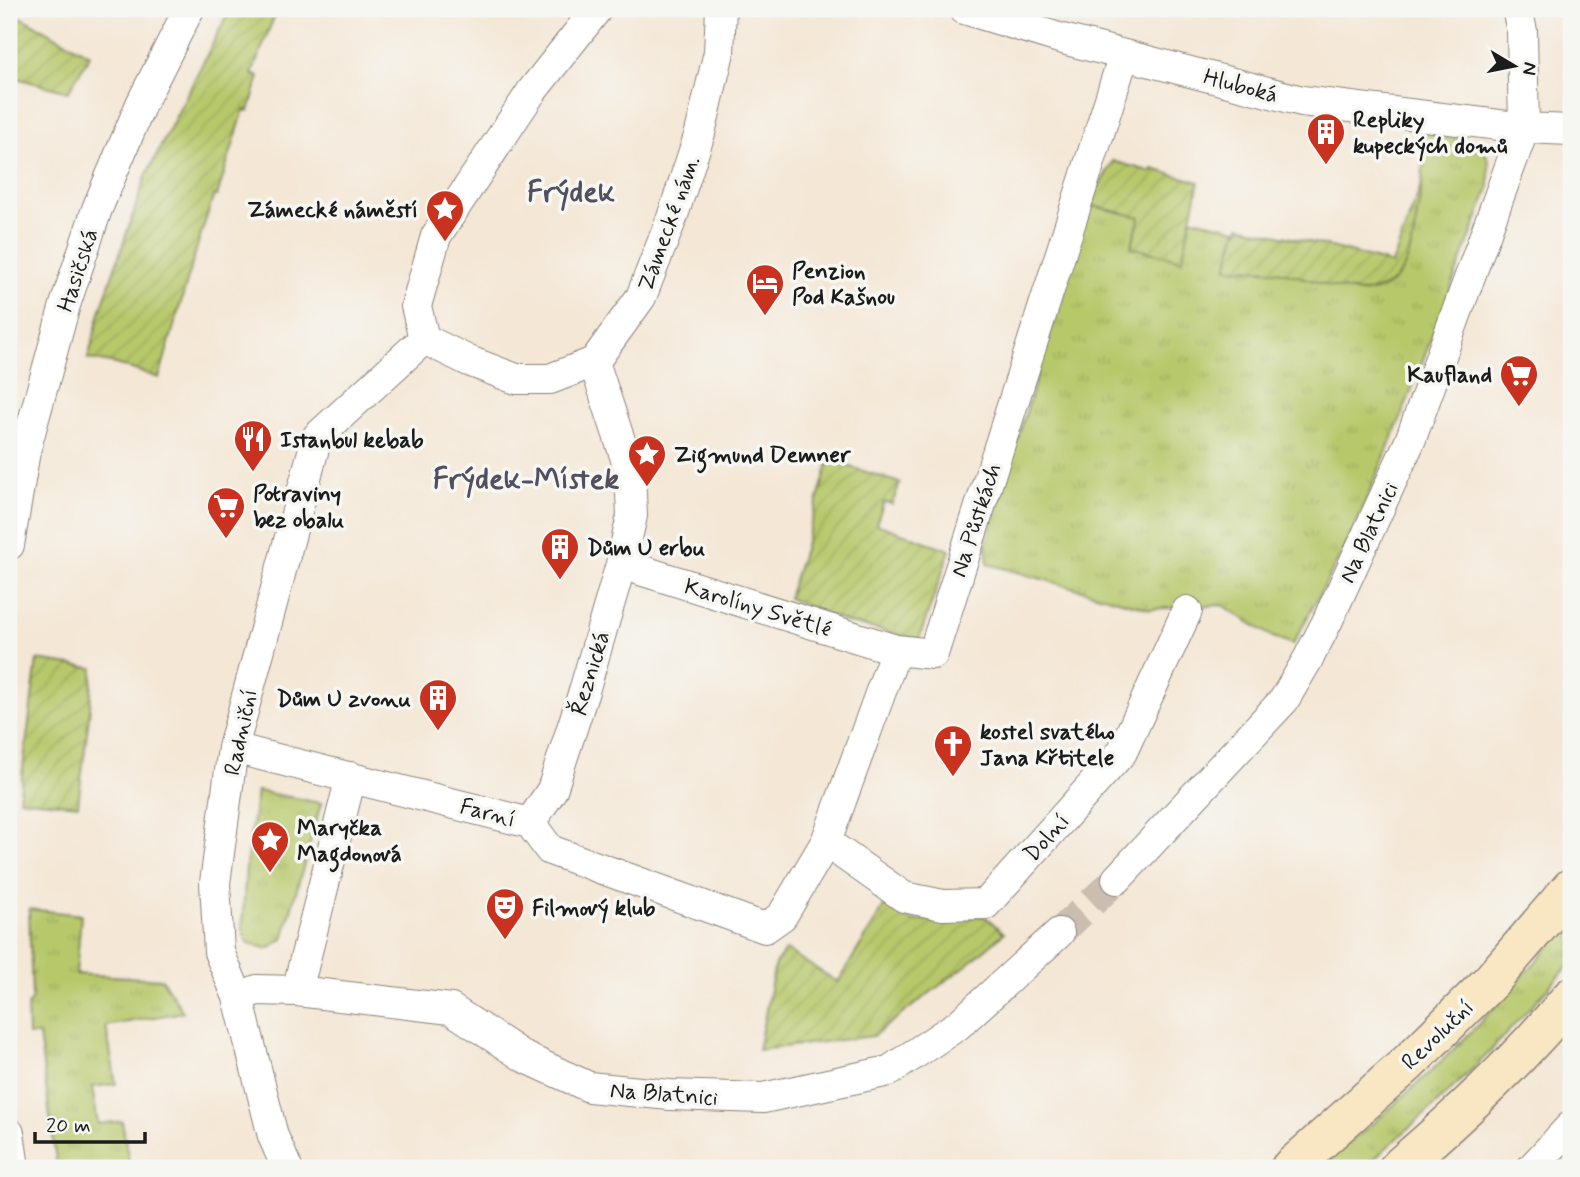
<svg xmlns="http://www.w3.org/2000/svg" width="1580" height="1177" viewBox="0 0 1580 1177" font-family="Mynerve,sans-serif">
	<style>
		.grass { fill: url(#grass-tufts); stroke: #6a7244; stroke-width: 2 }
		.garden { fill: url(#garden-furrows); stroke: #6a7244; stroke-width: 2 }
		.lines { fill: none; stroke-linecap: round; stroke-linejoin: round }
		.street-tunnel { stroke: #c9beb0; stroke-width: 30; stroke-dasharray: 30 15; stroke-linecap: butt }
		.street-casing { stroke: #888278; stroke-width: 32 }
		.secondary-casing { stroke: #888278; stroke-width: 41 }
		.street { stroke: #fff; stroke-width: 30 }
		.secondary { stroke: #f9e7c3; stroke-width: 38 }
		.labels { text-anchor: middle; stroke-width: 7; stroke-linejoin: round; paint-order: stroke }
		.street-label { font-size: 23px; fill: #1c1c1c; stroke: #f6f6f2 }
		.poi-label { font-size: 23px; font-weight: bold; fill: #1c1c1c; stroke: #f6f6f2; text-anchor: start }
		.district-label { font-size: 30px; font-weight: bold; fill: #534f5e; stroke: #f6f6f2 }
	</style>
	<defs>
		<pattern id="grass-tufts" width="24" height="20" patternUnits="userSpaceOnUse" patternTransform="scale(1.75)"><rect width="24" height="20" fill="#b7c86b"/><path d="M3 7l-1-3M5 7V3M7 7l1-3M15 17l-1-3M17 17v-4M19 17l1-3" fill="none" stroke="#9dab5c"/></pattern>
		<pattern id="garden-furrows" width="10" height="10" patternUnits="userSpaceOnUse" patternTransform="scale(1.75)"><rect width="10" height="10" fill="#b7c86b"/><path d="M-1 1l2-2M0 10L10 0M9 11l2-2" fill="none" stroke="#9dab5c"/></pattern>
	</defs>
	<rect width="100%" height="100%" fill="#f6f6f2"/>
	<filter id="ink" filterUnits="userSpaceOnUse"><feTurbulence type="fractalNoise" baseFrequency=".0143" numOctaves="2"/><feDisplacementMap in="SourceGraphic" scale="14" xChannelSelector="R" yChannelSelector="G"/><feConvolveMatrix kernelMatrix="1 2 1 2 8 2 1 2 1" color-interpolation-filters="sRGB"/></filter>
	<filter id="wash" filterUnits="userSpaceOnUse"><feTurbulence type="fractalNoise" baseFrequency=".00686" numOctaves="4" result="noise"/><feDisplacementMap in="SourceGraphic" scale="28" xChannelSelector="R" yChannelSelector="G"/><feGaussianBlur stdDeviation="1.57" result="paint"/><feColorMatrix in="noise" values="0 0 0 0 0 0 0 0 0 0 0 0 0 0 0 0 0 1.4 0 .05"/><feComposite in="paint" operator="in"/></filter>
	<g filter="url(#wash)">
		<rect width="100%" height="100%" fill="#f4e7d5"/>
		<!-- grass -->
		<path class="grass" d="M1425,133L1478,143L1485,152L1489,162V188L1400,420L1351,536L1293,644L1273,637L1222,605L1150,609L988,564L986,543L1089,205L1140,217L1131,247L1182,260L1190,218L1237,229L1227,268L1281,271L1359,293L1376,291L1392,282L1404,267L1411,242L1422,183Z
			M257,791L321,803L283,939L268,949L248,943L242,931L246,866Z
			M29,909L81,915L76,974L162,979L183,1012L106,1026L116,1084L92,1087L98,1124L122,1121L130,1168H57L39,1035H28L27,1006L32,999Z
			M1571,922V963L1482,1060L1433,1107L1363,1168H1318C1371,1127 1422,1081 1470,1033C1505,997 1538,959 1571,922Z"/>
		<!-- garden -->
		<path class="garden" d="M230,9H277L252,74L259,77L249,111L244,110L217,196L214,195L199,240L159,378L116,364L88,359L100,312L146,176Z
			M9,11L90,55L68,92L9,76Z
			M1113,161L1152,172L1153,169L1199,182L1182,260L1131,247L1140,217L1089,205Z
			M1422,183C1418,206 1414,248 1404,267C1378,316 1319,278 1281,272C1263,268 1244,269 1227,268L1237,229L1239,230L1240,226L1331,247L1392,264Z
			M829,460L900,483L892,504L884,502L876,524L950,550L919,639L848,623L788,598L804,549Z
			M37,660L93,668L90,708L78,805L19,799Z
			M885,905L912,921L981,916L987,918L1004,933L968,964L873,1036L758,1050L775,964L786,950L838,982Z"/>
	</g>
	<g filter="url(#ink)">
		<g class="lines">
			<!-- street-tunnel -->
			<path class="street-tunnel" d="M1059,933L1117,879"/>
			<defs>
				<path id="street" d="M597,9L532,91L436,236L416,306L424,339L469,361L516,379H550L594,362L641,297L672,218L700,133L719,52L721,9
					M964,9L1059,38L1302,101L1524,128L1410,441L1327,622L1308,659L1284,700L1117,879
					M1517,9L1522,31L1524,128L1571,130
					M9,545L25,451L65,305L97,209L141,104L189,9
					M621,564L896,650
					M233,748L530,823L550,850L765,928L782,916L826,842L896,650L933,654L1124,55
					M530,823L552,790L584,691L621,564L632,516L630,471L594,362
					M826,842L904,897L943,905L986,904L1122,752L1187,611
					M297,991L351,777
					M238,997L257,990L297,991L451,1009L524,1057L589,1087L670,1095L763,1098L889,1071L958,1025L1059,933
					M9,1133L14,1168
					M287,1168L273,1136L238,997L219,952L215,883L233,748L317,437L424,339
					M1532,1168L1571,1126"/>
				<path id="secondary" d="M1290,1168L1408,1063L1491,981L1571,888
					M1398,1168C1459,1116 1520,1059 1571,997"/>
			</defs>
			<!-- street casing -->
			<use href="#street" class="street-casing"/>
			<!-- secondary casing -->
			<use href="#secondary" class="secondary-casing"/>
			<!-- street -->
			<use href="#street" class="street"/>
			<!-- secondary -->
			<use href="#secondary" class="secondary"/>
		</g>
	</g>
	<!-- icons -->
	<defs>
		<symbol id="building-pin" viewBox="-11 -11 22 30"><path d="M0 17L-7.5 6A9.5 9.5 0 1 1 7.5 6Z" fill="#c8321e" stroke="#f6f6f2"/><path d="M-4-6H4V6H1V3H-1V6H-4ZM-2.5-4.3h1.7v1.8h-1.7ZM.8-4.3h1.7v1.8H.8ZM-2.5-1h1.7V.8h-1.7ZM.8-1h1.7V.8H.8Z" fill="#fff"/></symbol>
		<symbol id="sight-pin" viewBox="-11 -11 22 30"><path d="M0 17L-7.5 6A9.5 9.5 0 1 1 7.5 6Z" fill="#c8321e" stroke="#f6f6f2"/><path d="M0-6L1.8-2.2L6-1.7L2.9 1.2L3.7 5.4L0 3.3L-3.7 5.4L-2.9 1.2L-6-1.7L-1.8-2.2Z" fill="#fff"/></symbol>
		<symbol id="hotel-pin" viewBox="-11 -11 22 30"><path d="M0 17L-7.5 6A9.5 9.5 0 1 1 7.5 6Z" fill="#c8321e" stroke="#f6f6f2"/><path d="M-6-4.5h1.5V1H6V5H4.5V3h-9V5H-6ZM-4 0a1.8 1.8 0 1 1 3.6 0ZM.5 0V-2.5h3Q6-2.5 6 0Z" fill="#fff"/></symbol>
		<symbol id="supermarket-pin" viewBox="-11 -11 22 30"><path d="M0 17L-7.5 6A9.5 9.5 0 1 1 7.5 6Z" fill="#c8321e" stroke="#f6f6f2"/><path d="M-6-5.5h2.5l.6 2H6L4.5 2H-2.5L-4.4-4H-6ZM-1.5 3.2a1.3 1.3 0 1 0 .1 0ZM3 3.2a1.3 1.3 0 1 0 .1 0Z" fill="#fff"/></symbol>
		<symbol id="restaurant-pin" viewBox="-11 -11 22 30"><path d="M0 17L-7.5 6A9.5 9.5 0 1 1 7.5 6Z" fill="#c8321e" stroke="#f6f6f2"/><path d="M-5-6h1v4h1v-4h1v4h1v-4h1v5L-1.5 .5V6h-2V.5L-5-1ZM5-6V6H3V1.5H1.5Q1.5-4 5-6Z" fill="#fff"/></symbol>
		<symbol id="church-pin" viewBox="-11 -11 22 30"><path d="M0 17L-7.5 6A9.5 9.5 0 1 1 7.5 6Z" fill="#c8321e" stroke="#f6f6f2"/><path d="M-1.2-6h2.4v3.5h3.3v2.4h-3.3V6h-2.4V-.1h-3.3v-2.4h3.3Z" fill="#fff"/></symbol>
		<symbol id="theatre-pin" viewBox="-11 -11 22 30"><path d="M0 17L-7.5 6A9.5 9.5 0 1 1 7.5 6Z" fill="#c8321e" stroke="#f6f6f2"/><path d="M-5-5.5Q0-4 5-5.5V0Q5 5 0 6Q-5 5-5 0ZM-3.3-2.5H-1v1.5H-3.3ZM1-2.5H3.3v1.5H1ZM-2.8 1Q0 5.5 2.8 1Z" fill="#fff"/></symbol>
	</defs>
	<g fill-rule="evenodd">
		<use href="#building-pin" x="1304" y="110" width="44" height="60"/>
		<use href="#sight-pin" x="423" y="187" width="44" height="60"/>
		<use href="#hotel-pin" x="743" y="261" width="44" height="60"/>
		<use href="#supermarket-pin" x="1497" y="352" width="44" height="60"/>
		<use href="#restaurant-pin" x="231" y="417" width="44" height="60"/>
		<use href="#sight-pin" x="625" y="432" width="44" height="60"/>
		<use href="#supermarket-pin" x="204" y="484" width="44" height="60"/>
		<use href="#building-pin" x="538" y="525" width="44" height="60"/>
		<use href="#building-pin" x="416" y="676" width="44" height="60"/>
		<use href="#church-pin" x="931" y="722" width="44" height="60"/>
		<use href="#sight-pin" x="248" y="818" width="44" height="60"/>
		<use href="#theatre-pin" x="483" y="885" width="44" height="60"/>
	</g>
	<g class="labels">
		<!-- street labels -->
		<g class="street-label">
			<text transform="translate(1241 85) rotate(15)" y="8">Hluboká</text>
			<text transform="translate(668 223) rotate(-70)" y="8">Zámecké nám.</text>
			<text transform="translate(77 270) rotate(-72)" y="8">Hasičská</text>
			<text transform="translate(975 520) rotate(-72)" y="8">Na Půstkách</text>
			<text transform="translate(1368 532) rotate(-65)" y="8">Na Blatnici</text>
			<text transform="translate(758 607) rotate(17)" y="8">Karolíny Světlé</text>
			<text transform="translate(589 673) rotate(-73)" y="8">Řeznická</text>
			<text transform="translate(240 732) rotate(-78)" y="8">Radniční</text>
			<text transform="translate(488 812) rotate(15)" y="8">Farní</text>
			<text transform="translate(1046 837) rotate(-48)" y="8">Dolní</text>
			<text transform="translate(1437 1034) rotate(-44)" y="8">Revoluční</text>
			<text transform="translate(664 1093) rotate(4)" y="8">Na Blatnici</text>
		</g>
		<!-- poi labels -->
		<g class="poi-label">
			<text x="1353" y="127">Repliky<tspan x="1353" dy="26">kupeckých domů</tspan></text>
			<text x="418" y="217" text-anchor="end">Zámecké náměstí</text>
			<text x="792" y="278">Penzion<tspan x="792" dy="26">Pod Kašnou</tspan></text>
			<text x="1492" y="382" text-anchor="end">Kaufland</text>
			<text x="280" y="447">Istanbul kebab</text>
			<text x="674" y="462">Zigmund Demner</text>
			<text x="253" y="501">Potraviny<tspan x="253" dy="26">bez obalu</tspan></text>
			<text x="587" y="555">Dům U erbu</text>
			<text x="411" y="706" text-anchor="end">Dům U zvonu</text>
			<text x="980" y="739">kostel svatého<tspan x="980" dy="26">Jana Křtitele</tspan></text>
			<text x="297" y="835">Maryčka<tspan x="297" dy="26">Magdonová</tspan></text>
			<text x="532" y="915">Filmový klub</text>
		</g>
		<!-- district labels -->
		<g class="district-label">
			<text x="571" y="201">Frýdek</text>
			<text x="526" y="488">Frýdek-Místek</text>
		</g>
	</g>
	<!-- margin -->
	<rect width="1580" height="1177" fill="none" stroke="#f6f6f2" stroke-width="35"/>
	<!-- north arrow -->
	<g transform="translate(1514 66) rotate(100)" stroke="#f6f6f2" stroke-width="5" paint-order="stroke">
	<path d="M0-5L12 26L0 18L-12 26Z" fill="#1c1c1c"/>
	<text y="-10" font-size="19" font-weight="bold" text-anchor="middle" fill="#1c1c1c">N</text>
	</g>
	<!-- scale -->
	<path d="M35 1132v10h110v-10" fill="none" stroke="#1c1c1c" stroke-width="3.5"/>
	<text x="46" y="1132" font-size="21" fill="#1c1c1c" stroke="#f6f6f2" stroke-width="5" paint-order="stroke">20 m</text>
</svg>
